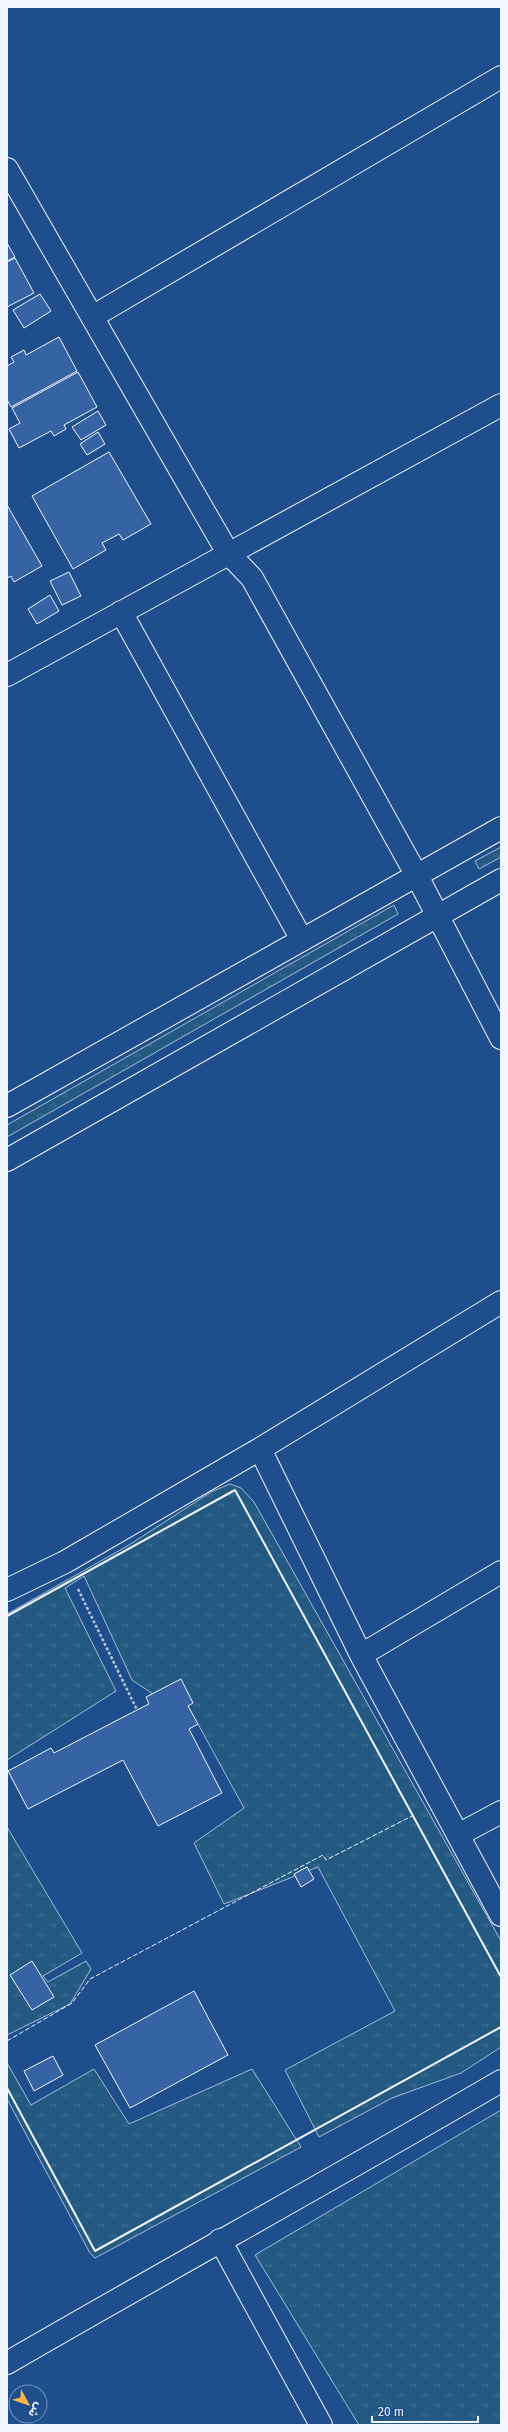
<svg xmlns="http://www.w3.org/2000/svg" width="508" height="2432" viewBox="0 0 508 2432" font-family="'Fira Sans','Noto Sans Arabic',sans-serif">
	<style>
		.grass { fill: url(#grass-tufts); stroke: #a8bbd7 }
		.building { fill: #3563a3; stroke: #f2f6ff }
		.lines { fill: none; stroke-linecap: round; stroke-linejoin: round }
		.minor-casing { stroke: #f2f6ff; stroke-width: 24 }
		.path { stroke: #b3c4dc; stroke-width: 2.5; stroke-dasharray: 3 2; stroke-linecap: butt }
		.minor { stroke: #1f4e8c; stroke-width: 22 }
		.fence { stroke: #f2f6ff; stroke-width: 1; stroke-dasharray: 5 2; stroke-linecap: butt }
		.wall { stroke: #f2f6ff; stroke-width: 2 }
	</style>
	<defs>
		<pattern id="grass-tufts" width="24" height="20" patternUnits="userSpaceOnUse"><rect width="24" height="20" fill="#245a82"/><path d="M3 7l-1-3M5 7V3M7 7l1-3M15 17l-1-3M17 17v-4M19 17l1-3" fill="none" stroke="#447295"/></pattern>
	</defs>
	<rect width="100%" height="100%" fill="#1f4e8c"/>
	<!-- grass -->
	<path class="grass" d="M501,847V857L479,869L475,861Z
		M394,905L398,914L7,1137V1125Z
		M230,1484L241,1488L254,1502L501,1941V2047L461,2073L392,2098L319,2137L285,2070L395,2011L318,1867L224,1904L194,1843L244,1808L198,1724L132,1680L84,1576L65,1588L116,1691L7,1760V1614L129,1545L211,1492Z
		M7,1827L82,1953L43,1976L48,1982L86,1961L91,1969L70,2004L7,2035Z
		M7,2063L31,2105L94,2069L129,2124L252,2069L301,2147L95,2258L90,2253L7,2099Z
		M501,2110V2425H359L255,2255Z"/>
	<!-- building -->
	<path class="building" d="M7,243L15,257L7,261Z
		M15,258L34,293L7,307V262Z
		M40,294L51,311L24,328L13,310Z
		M59,337L77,371L11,407L7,400V366L14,362L11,357L24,350L26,355Z
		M78,372L97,407L64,425L66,429L54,436L51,431L19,448L9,429L20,423L12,408Z
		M98,411L106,425L81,440L72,427Z
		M98,432L105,444L87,455L80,444Z
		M109,452L151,524L123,540L119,534L102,543L106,550L73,569L32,496Z
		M7,505L42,566L14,582L11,576L7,578Z
		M69,572L81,596L62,605L50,581Z
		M50,595L59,611L37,624L28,609Z
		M181,1679L193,1703L188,1706L198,1724L189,1729L222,1793L158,1826L123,1760L28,1809L8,1771L51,1748L54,1753L137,1710L149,1704L146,1697Z
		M307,1867L314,1879L301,1887L294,1874Z
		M32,1961L54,1997L32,2010L10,1975Z
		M194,1991L228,2055L130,2108L95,2045Z
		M53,2056L63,2075L34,2091L24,2071Z"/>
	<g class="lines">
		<defs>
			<path id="minor" d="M7,169L228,553L252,578L417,876L501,1038
				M92,317L501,77
				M121,612L302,940
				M7,675L501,405
				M7,1106L501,828
				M7,1160L501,880
				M260,1449L361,1655L501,1915
				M7,1590L65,1562L260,1449L501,1302
				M361,1655L501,1572
				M458,1835L501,1812
				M220,2240L321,2425
				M7,2363C171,2268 337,2177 501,2081"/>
		</defs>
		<!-- minor casing -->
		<use href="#minor" class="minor-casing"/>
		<!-- path -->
		<path class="path" d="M78,1589L137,1710"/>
		<!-- minor -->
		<use href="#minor" class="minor"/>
		<!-- fence -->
		<path class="fence" d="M7,2041L72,2003L90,1979L323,1855L326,1860L412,1816"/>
		<!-- wall -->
		<path class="wall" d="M7,1616L235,1490L501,1977
			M7,2088L95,2251L501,2027"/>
	</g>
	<!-- border -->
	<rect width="508" height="2432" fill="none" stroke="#f2f6ff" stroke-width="16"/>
	<!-- north arrow -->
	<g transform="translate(28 2404) rotate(130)"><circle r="19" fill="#1f4e8c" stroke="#7391ba"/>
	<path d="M0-3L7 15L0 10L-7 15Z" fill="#ffb74d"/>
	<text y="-6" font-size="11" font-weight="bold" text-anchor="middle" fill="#f2f6ff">ش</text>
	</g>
	<!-- scale -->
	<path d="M372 2416v6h106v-6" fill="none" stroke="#f2f6ff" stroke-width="2"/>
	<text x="378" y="2416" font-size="12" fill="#f2f6ff" stroke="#1f4e8c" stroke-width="3" paint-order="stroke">20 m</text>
</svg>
